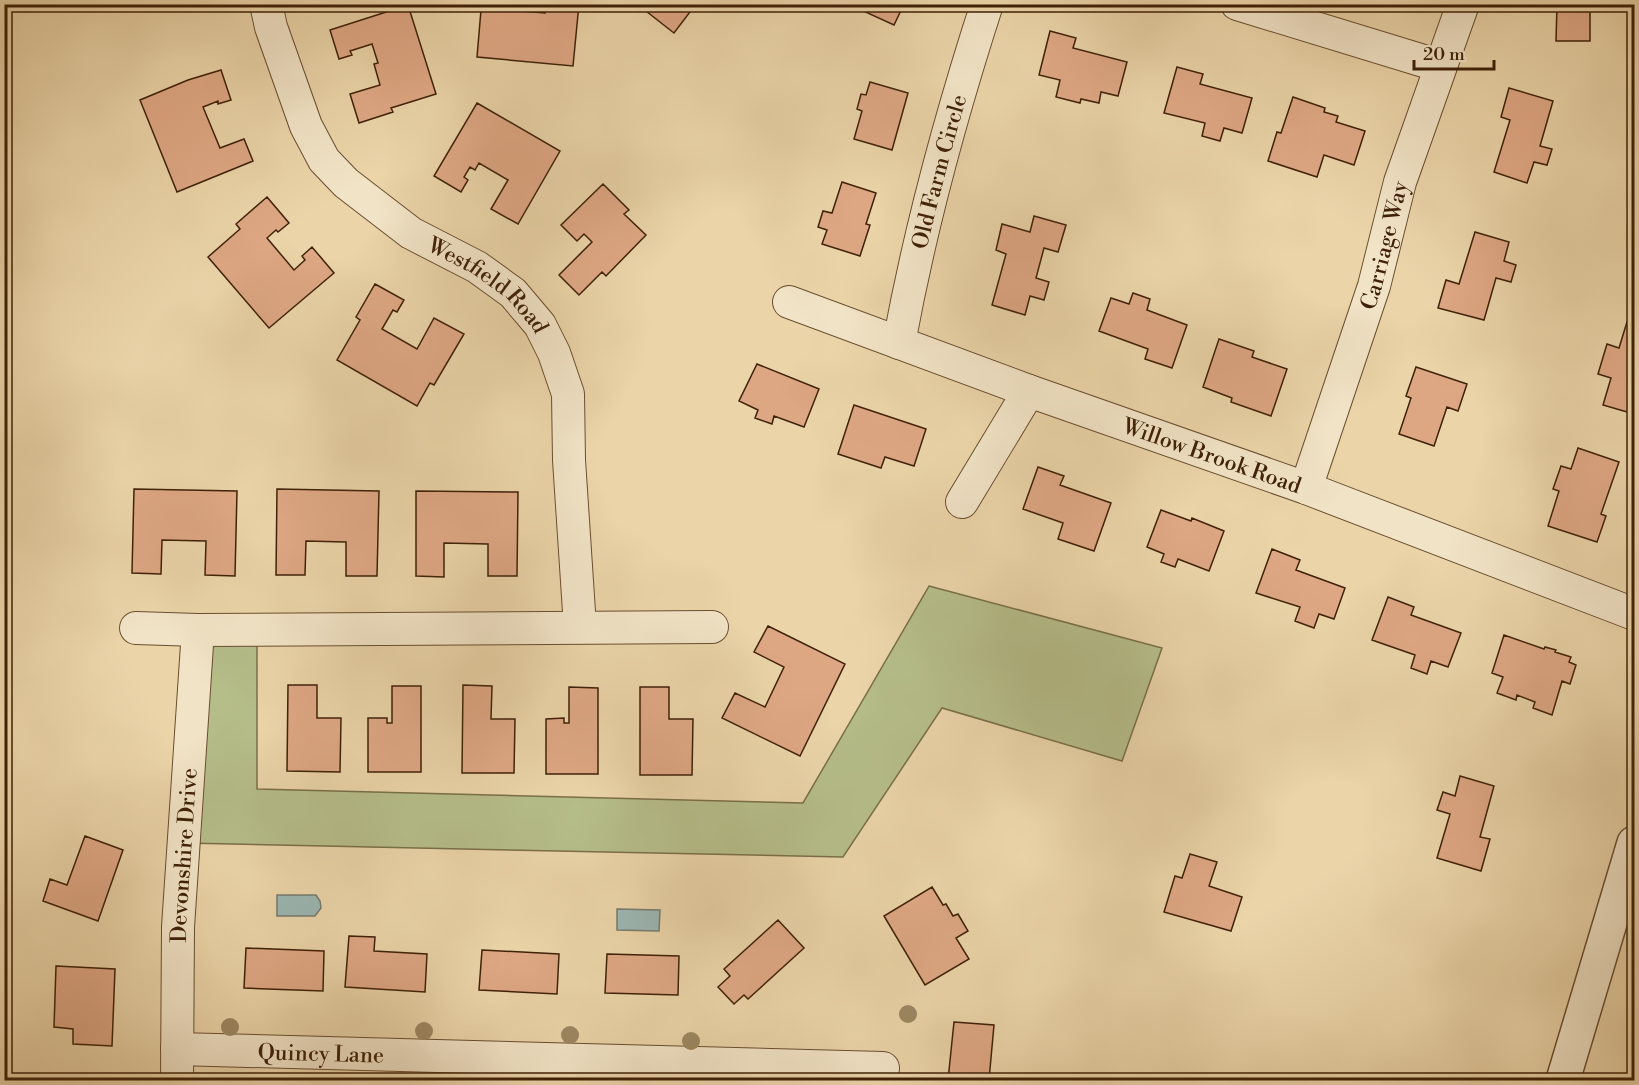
<svg xmlns="http://www.w3.org/2000/svg" width="1639" height="1085" viewBox="0 0 1639 1085" font-family="'Libre Bodoni',serif">
	<style>
		.green { fill: #b5bd89; stroke: #7a6f48; stroke-width: 1.5 }
		.water { fill: #9bb6b2; stroke: #767a6e; stroke-width: 1.5 }
		.building { fill: #dea784; stroke: #3f2107; stroke-width: 1.5 }
		.lines { fill: none; stroke-linecap: round; stroke-linejoin: round }
		.minor-casing { stroke: #6a4e2f; stroke-width: 34 }
		.tertiary-casing { stroke: #6a4e2f; stroke-width: 36 }
		.minor { stroke: #f1e3c6; stroke-width: 32 }
		.tertiary { stroke: #f1e3c6; stroke-width: 33 }
		.tree { fill: #9c8762 }
		.labels { text-anchor: middle; stroke-width: 4.5; stroke-linejoin: round; paint-order: stroke }
		.street-label { font-size: 22px; fill: #3f2107; stroke: #f1e3c6 }
	</style>
	<rect width="100%" height="100%" fill="#ead4a8"/>
	<filter id="stains"><feTurbulence type="fractalNoise" baseFrequency=".00333" numOctaves="4"/><feColorMatrix values="0 0 0 0 .2 0 0 0 0 .09 0 0 0 0 .02 0 0 0 .5 -.17"/></filter>
	<radialGradient id="worn" r=".72"><stop offset=".6" stop-color="#630" stop-opacity="0"/><stop offset="1" stop-color="#630" stop-opacity=".3"/></radialGradient>
	<!-- green -->
	<path class="green" d="M929,586L1162,648L1122,761L942,708L843,857L184,843L198,630H257V789L803,803Z"/>
	<!-- water -->
	<path class="water" d="M277,895H316L320,901L321,908L315,916H277Z
		M617,909L660,910L659,931L617,930Z"/>
	<!-- building -->
	<path class="building" d="M478,4H507V10L545,13V4H579L573,66L477,57L481,10L478,9Z
		M637,4H696L674,33Z
		M864,4H904L894,25L861,10Z
		M1590,4V41H1556L1557,5L1550,4Z
		M408,5L436,94L391,108L393,112L359,123L350,94L380,85L374,64L378,63L372,44L350,51L352,55L339,59L330,30Z
		M1050,31L1076,38L1073,48L1127,62L1118,96L1101,92L1099,103L1081,99L1080,103L1056,97L1060,80L1039,75Z
		M1177,67L1203,74L1200,84L1252,98L1242,133L1224,128L1220,141L1202,136L1205,123L1164,113Z
		M221,70L231,100L218,104V101L203,107L220,148L244,139L253,161L177,192L140,100L188,80Z
		M870,82L908,93L892,150L854,139L862,111L857,109L861,94L866,95Z
		M1509,88L1553,101L1540,146L1552,149L1547,165L1534,162L1527,183L1494,172L1510,120L1501,117Z
		M1293,97L1325,108L1324,112L1338,116L1336,122L1365,131L1354,165L1324,155L1317,177L1268,161L1277,132L1281,133Z
		M477,103L560,151L518,224L491,209L508,180L479,163L475,170L470,167L464,177L468,180L461,192L434,176Z
		M842,182L876,193L866,224L870,225L860,256L822,244L827,230L818,227L823,211L832,213Z
		M603,184L629,210L624,214L646,235L606,276L602,272L579,295L559,275L592,242L584,234L577,241L561,225Z
		M267,197L289,223L278,232L276,230L267,238L294,270L305,260L302,256L312,247L334,273L269,328L208,257L240,229L236,224Z
		M1034,216L1066,225L1058,252L1044,248L1036,278L1049,282L1044,300L1030,296L1025,315L992,305L1006,254L996,250L1002,224L1030,232Z
		M1475,232L1509,242L1504,261L1516,265L1511,282L1496,278L1484,320L1438,308L1446,280L1459,284Z
		M375,284L404,300L397,312L393,310L382,329L417,349L434,318L464,334L434,385L430,383L417,406L337,360L360,320L356,317Z
		M1133,293L1150,299L1147,310L1187,325L1172,368L1145,359L1148,349L1099,331L1111,298L1129,304Z
		M1627,322L1634,324V414L1603,405L1611,378L1598,374L1607,344L1619,348Z
		M1219,339L1254,351L1252,357L1287,369L1271,416L1231,402L1232,398L1203,387Z
		M757,364L819,389L804,427L774,416L772,424L755,418L758,410L739,401Z
		M1416,367L1467,384L1458,411L1447,407L1434,446L1399,434L1411,398L1406,396Z
		M854,405L926,429L914,466L885,457L881,468L838,454Z
		M1578,448L1619,462L1601,514L1606,516L1597,542L1548,526L1559,491L1553,489L1561,466L1571,469Z
		M1038,467L1064,476L1060,485L1111,503L1094,551L1058,539L1063,523L1023,509Z
		M134,489L237,491L235,576L205,575L206,541L162,540L161,574L132,573Z
		M277,489L379,491L377,576H346V542L306,541L305,575H276Z
		M416,491L518,492L517,576H488V544L444,543V577L416,576Z
		M1161,510L1191,521L1192,518L1224,531L1209,571L1178,559L1175,567L1161,562L1164,554L1147,547Z
		M1272,549L1300,560L1296,570L1345,588L1334,619L1319,614L1314,628L1295,621L1300,607L1256,593Z
		M1388,597L1414,607L1411,615L1461,633L1448,667L1431,661L1427,674L1411,668L1415,655L1372,640Z
		M768,626L845,664L800,756L722,718L735,693L765,707L784,667L754,652Z
		M1504,635L1544,649L1545,647L1556,650L1555,652L1571,657L1569,662L1576,665L1570,684L1562,681L1552,715L1533,708L1535,702L1517,695L1516,700L1497,693L1503,677L1492,673Z
		M288,685H317V718H341L340,772L287,771Z
		M463,685L492,686L491,719H515L514,773H462Z
		M392,686H421V772H368V718H387V723H392Z
		M569,687L598,688V774H546V719L564,718V723H569Z
		M640,687H669V719H693L692,775H640Z
		M1460,776L1494,786L1480,837L1490,839L1481,871L1437,858L1450,814L1437,810L1443,792L1455,796Z
		M85,836L123,850L98,921L43,901L50,879L67,885Z
		M1190,854L1217,862L1209,886L1242,897L1231,931L1164,912L1175,876L1182,878Z
		M932,887L943,905L946,904L953,916L958,914L968,931L956,938L969,959L925,985L884,916Z
		M778,920L804,948L748,999L744,995L734,1004L718,987L730,976L724,969Z
		M349,936L375,937L374,951L427,954L425,992L345,987Z
		M246,948L324,951L323,991L244,988Z
		M482,950L559,954L557,994L479,990Z
		M607,954L679,956L678,995L605,993Z
		M56,966L115,969L112,1046L73,1044V1029L54,1027Z
		M954,1022L994,1025L989,1080H948Z"/>
	<g class="lines">
		<defs>
			<g id="minor">
				<path id="s1" d="M266,4L271,27L306,126L324,160L346,183L411,233L477,267L513,293L540,325L554,353L568,394L569,460L580,627"/>
				<path d="M1237,4L1440,66"/>
				<path id="s2" d="M789,302L1029,391L1306,488L1634,614"/>
				<path id="s3" d="M899,343C920,229 951,115 987,4"/>
				<path id="s4" d="M1306,488L1374,286L1400,182L1463,4"/>
				<path d="M962,502L1029,391"/>
				<path d="M136,628L198,630L712,627"/>
				<path id="s5" d="M177,1049L883,1068L882,1080"/>
				<path id="s6" d="M177,1080L178,927L198,630"/>
			</g>
			<path id="tertiary" d="M1563,1080L1634,843"/>
		</defs>
		<!-- minor casing -->
		<use href="#minor" class="minor-casing"/>
		<!-- tertiary casing -->
		<use href="#tertiary" class="tertiary-casing"/>
		<!-- minor -->
		<use href="#minor" class="minor"/>
		<!-- tertiary -->
		<use href="#tertiary" class="tertiary"/>
	</g>
	<!-- trees -->
	<g class="tree">
		<circle cx="908" cy="1014" r="9"/>
		<circle cx="230" cy="1027" r="9"/>
		<circle cx="424" cy="1031" r="9"/>
		<circle cx="570" cy="1035" r="9"/>
		<circle cx="691" cy="1041" r="9"/>
	</g>
	<g class="labels">
		<!-- street labels -->
		<g class="street-label">
			<text dy="8" stroke="none"><textPath href="#s3" startOffset="176">Old Farm Circle</textPath></text>
			<text dy="8" stroke="none"><textPath href="#s4" startOffset="255">Carriage Way</textPath></text>
			<text dy="8" stroke="none"><textPath href="#s1" startOffset="375">Westfield Road</textPath></text>
			<text dy="8" stroke="none"><textPath href="#s2" startOffset="450">Willow Brook Road</textPath></text>
			<text dy="8" stroke="none"><textPath href="#s6" startOffset="225">Devonshire Drive</textPath></text>
			<text dy="8" stroke="none"><textPath href="#s5" startOffset="144">Quincy Lane</textPath></text>
		</g>
	</g>
	<!-- margin -->
	<rect width="1639" height="1085" fill="none" stroke="#ead4a8" stroke-width="24"/>
	<rect x="6" y="6" width="1627" height="1073" fill="none" stroke="#3f2107" stroke-width="3"/>
	<rect x="12" y="12" width="1615" height="1061" fill="none" stroke="#3f2107" stroke-width="1.5"/>
	<!-- scale -->
	<path d="M1414 60v9h80v-9" fill="none" stroke="#3f2107" stroke-width="3"/>
	<text x="1423" y="60" font-size="18" fill="#3f2107" stroke="#f1e3c6" stroke-width="4.5" paint-order="stroke">20 m</text>
	<rect width="100%" height="100%" filter="url(#stains)"/>
	<rect width="100%" height="100%" fill="url(#worn)"/>
</svg>
